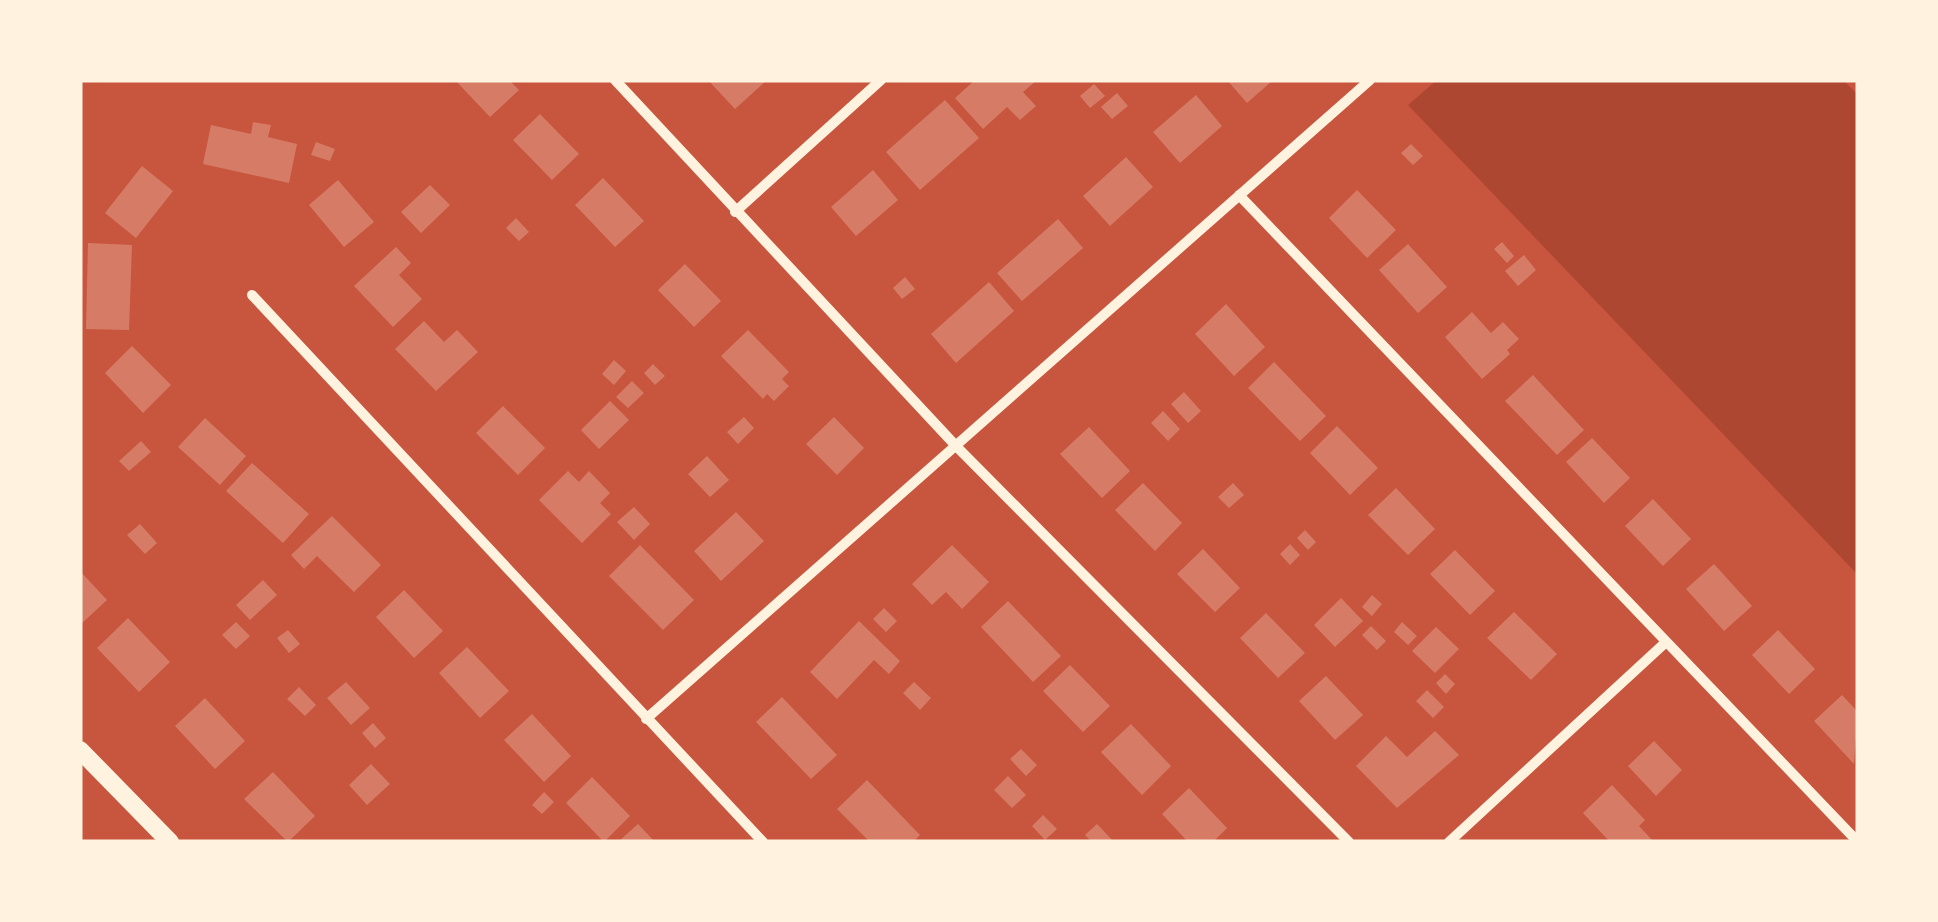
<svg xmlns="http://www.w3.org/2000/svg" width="1938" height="922" viewBox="0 0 1938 922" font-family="'PT Sans',sans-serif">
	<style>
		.green { fill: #ae4732 }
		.building { fill: #d67c66 }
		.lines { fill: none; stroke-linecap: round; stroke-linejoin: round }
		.minor { stroke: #fff3e0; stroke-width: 10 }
		.tertiary { stroke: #fff3e0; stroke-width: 18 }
	</style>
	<rect width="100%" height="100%" fill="#c8553d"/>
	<!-- green -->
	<path class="green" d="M1437,80H1843L1858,95V575L1408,105Z"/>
	<!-- building -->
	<path class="building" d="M455,80H509L519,90L490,117Z
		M708,80H767L735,109Z
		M975,80H1037L1023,92L1036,106L1020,120L1007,107L983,129L955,98Z
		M1227,80H1273L1247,103Z
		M1094,84L1105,96L1090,108L1080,96Z
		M1117,93L1128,106L1112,119L1101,107Z
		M1196,95L1222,126L1180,163L1153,132Z
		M945,100L979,138L920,190L886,152Z
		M540,114L579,154L552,180L513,140Z
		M253,122L271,125L268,137L297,144L289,183L203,164L211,125L251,134Z
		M316,142L335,149L330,161L311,155Z
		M1411,144L1423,156L1413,165L1401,153Z
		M1126,157L1153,187L1110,226L1083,196Z
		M142,166L173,191L136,238L105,213Z
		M873,170L898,200L856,236L831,207Z
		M603,178L644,221L615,247L575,205Z
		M338,180L374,222L344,247L309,205Z
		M430,185L450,205L421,233L401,212Z
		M1357,190L1396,230L1367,258L1329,218Z
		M516,218L529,232L519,241L506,228Z
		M1058,219L1083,248L1022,301L997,273Z
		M1502,242L1514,256L1507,263L1494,249Z
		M88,243L132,245L129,330L86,329Z
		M1408,244L1447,287L1418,313L1379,270Z
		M396,247L411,263L399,275L422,299L393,327L354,286Z
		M1524,255L1536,270L1518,286L1505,271Z
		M685,264L721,301L694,327L658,290Z
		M905,277L915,289L902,299L893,288Z
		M989,282L1014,311L956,363L931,334Z
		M1226,304L1265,347L1234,376L1195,334Z
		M1472,312L1491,333L1503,322L1519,339L1507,350L1510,354L1482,379L1445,337Z
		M424,321L444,342L457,330L478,352L436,391L395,349Z
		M748,330L789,372L782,379L789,386L774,401L767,394L763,399L721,356Z
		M132,346L171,385L143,413L105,373Z
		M614,360L626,371L614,385L602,374Z
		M1274,362L1326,416L1300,441L1248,388Z
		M653,364L665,376L655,385L644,373Z
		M1533,375L1584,430L1557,455L1505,401Z
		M632,381L644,393L628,408L616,397Z
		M1184,392L1201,411L1188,423L1171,404Z
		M610,401L629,420L599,449L581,430Z
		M503,406L545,448L518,475L476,433Z
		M1163,411L1180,429L1168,441L1151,423Z
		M744,417L754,428L738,444L727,432Z
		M834,417L864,448L837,475L806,444Z
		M205,418L246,456L220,485L178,447Z
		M1337,426L1378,468L1350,495L1310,453Z
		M1089,427L1130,471L1102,498L1060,454Z
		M1592,438L1630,478L1604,503L1566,462Z
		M141,441L151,452L129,471L119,461Z
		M707,456L729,480L710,497L688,474Z
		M252,463L309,514L283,543L226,491Z
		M568,471L579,482L589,471L610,493L600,503L611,514L582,543L539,500Z
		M1143,483L1182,523L1155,551L1115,510Z
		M1233,483L1244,495L1229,508L1218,497Z
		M1396,488L1435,529L1408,555L1368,515Z
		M1653,499L1691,539L1663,566L1625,526Z
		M634,507L650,524L634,540L617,522Z
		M736,512L764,541L721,581L694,551Z
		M332,516L381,565L354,592L317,556L304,569L291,555Z
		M140,524L157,543L145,554L127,535Z
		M1305,530L1316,542L1308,550L1297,538Z
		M1290,544L1300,555L1290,565L1280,554Z
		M640,545L694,600L663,630L609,576Z
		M952,545L989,582L962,609L946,592L932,605L912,584Z
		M1203,549L1240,588L1215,612L1177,574Z
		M1455,550L1495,591L1470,615L1430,574Z
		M1714,564L1752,606L1724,631L1686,589Z
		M80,571L107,600L80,625Z
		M263,580L277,595L250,620L236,605Z
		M404,590L443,631L414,658L376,617Z
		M1372,595L1382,604L1372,616L1362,607Z
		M1341,598L1363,621L1335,647L1314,625Z
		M1008,601L1061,656L1033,682L981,627Z
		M884,608L897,621L886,632L873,619Z
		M1514,612L1557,654L1531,680L1487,638Z
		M1266,613L1305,653L1278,678L1240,638Z
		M128,618L170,662L139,692L97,648Z
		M859,621L900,661L889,674L874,660L837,699L810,672Z
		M236,622L250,636L236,649L222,635Z
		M1402,622L1417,636L1408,645L1394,632Z
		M1371,626L1386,641L1377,650L1362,635Z
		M1436,627L1459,649L1435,673L1412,651Z
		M288,630L300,644L289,653L277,638Z
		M1778,630L1815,669L1789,694L1752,655Z
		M467,647L509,691L480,718L439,673Z
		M1070,665L1110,706L1083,732L1043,691Z
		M1445,674L1455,684L1446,694L1436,683Z
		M1326,676L1363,715L1335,740L1299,701Z
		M346,682L370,708L351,725L327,698Z
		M914,682L931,698L920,710L903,693Z
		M299,687L316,705L305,716L287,699Z
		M1427,690L1444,707L1433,718L1416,701Z
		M1842,695L1858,712L1854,764L1814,721Z
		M782,697L837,755L811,779L756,722Z
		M205,698L245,741L215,769L175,726Z
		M532,714L571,756L544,782L504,740Z
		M373,723L386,738L375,748L362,733Z
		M1131,724L1171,766L1142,795L1101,752Z
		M1435,731L1459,755L1397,808L1356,766L1386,736L1407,757Z
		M1654,741L1682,770L1656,796L1628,766Z
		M1021,749L1037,765L1026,776L1010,759Z
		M371,764L390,784L367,805L349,785Z
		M273,772L315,816L288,842L244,799Z
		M1008,776L1026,795L1012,808L994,790Z
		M592,777L630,816L604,842L566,803Z
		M867,780L920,835L913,842H870L837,809Z
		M1612,785L1645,820L1639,826L1654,842H1610L1583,813Z
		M1189,788L1227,828L1213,842H1188L1162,814Z
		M544,792L554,802L542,814L532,805Z
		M1043,815L1057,829L1045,840L1032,826Z
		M638,824L655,842H618Z
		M1097,824L1114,842H1092L1085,835Z"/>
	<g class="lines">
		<!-- minor -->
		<path class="minor" d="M615,80L956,446L1349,842
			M1239,195L1858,842
			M735,212L881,80
			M252,295L763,842
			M646,719L1370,80
			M1449,842L1666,642"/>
		<!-- tertiary -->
		<path class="tertiary" d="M80,750L170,842"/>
	</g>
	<!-- border -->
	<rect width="1938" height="922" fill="none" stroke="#fff3e0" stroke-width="165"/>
</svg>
